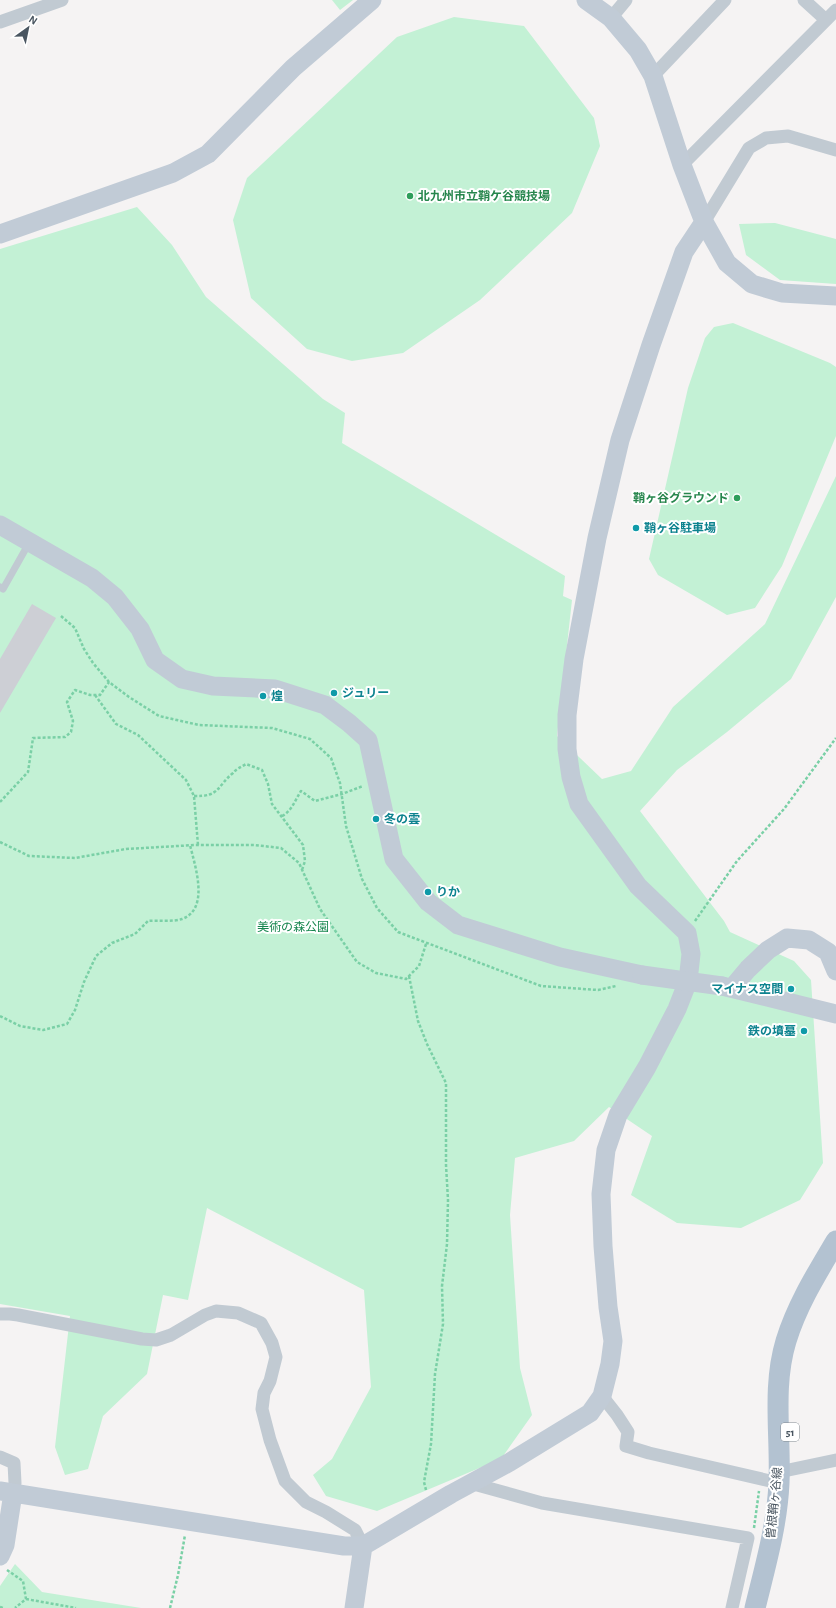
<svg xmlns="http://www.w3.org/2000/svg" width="836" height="1608" viewBox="0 0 836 1608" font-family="'Alegreya Sans','Noto Sans JP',sans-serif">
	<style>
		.green { fill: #c3f1d5 }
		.building { fill: #cdcfd5 }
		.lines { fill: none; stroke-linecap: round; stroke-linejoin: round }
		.path { stroke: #7ad0a6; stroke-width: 2.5; stroke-dasharray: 3 2; stroke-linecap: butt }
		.lane { stroke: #c1cad2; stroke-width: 7 }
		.street { stroke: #c1cad2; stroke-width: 13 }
		.secondary { stroke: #c1cbd6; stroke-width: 19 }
		.primary { stroke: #b3c2d1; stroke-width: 21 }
		.secondary-bridge { stroke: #c1cbd6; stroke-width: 19 }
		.leisure-dot { fill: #2e9e5b; stroke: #fff; stroke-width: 1.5 }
		.culture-dot { fill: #0f9aa8; stroke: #fff; stroke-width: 1.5 }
		.labels { text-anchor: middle; stroke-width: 4; stroke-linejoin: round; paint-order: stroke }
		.shield { fill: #fff; stroke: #808990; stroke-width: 1 }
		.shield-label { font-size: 11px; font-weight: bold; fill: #4a5661 }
		.leisure-label { font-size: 12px; font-weight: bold; fill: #27864d; stroke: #fff; text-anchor: start }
		.culture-label { font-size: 12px; font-weight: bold; fill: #0d838f; stroke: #fff; text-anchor: start }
		.park-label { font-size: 12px; fill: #17864f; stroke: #fff }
		.street-label { font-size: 12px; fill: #4a5661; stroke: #fff }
	</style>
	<rect width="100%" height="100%" fill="#f5f3f3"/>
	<!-- green -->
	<path class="green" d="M332,0H353L340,10Z
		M454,17L524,26L594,118L600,146L572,213L480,300L403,353L352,361L307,349L251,298L233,220L247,178L397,37Z
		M137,207L172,245L206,297L323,399L345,413L342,443L565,576L563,596L572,600L557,736L602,779L631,771L673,707L765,624L836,476V597L791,679L727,732L677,770L640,811L724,921L730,932L794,961L811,980L823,1163L800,1200L741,1228L677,1223L631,1195L652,1136L609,1107L574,1141L515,1158L510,1215L520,1368L532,1415L501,1459L377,1511L326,1496L313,1475L332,1459L371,1387L364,1290L207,1208L188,1300L163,1295L147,1374L103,1416L88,1469L65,1475L55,1447L70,1316L0,1304V249Z
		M775,223L836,239V284L780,280L746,255L739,224Z
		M733,323L830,363L836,367V436L782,566L755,608L727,615L658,575L649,559L688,388L705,338L714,327Z
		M15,1564L42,1592L141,1608H0V1586Z"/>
	<!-- building -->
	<path class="building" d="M32,604L56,618L0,713V659Z"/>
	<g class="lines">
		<!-- path -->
		<path class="path" d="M61,616L75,628L84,649L93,663L109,682L129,697L159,716L199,725L272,728L310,739L331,758L340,783L346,826L362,879L377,908L398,932L541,986L598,990L616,986
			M95,695L116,724L138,735L186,780L194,796L198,845
			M194,796C220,797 217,786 233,773C236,769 241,767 246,764L262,770L268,784L272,804L303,845L305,861L302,870
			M0,802L28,772L33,738L65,737L71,732L73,721L67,702L75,690L90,695H100L109,682
			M282,816C292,811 295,800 301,791L315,801L342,794L363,786
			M0,842L29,856L75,858L126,849L195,845H254L281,848L299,863L320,909L357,962L376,973L406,979L419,966L426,944
			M695,921L737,861L784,809L836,738
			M409,976L418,1021L427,1044L446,1083V1165L448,1200L447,1244L442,1286L443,1324L435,1374L431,1444L424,1482L426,1490
			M0,1016L20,1026L43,1030L67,1024L75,1010L84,982L96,956L112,943L135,934L148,921C158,920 173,922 182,919C210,909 195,866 190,845
			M754,1528L759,1491
			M7,1570L23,1581L26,1599L15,1608
			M26,1599L76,1608
			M0,1607L3,1608
			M170,1608L178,1575L185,1535"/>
		<!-- lane -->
		<path class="lane" d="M0,587L3,589L29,543"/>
		<!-- street -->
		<path class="street" d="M804,0L826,20
			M611,18L626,0
			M0,22L62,0
			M653,76L725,0
			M682,165L836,10
			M704,222L749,148L766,138L788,136L836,150
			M0,1314H10L18,1315L142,1339L156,1340L171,1335L205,1315L216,1311L238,1313L261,1323L272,1343L276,1357L270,1381L264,1393L262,1409L270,1440L285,1481L306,1502L326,1512L355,1530L363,1546
			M602,1396L617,1415L628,1432L626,1446L649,1453L779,1483
			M0,1457L14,1463L15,1483L13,1493
			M779,1472L836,1460
			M470,1483L542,1503L748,1538L732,1608"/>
		<!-- secondary -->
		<path class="secondary" d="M586,0L611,18L638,50L653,76L682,165L704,222L727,263L752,284L782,293L836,296
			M0,234L173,173L208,154L293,68L372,0
			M0,525L92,578L115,597L140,629L155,660L182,679L213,686L275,689L325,705L349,723L368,740L394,859L428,902L458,925L560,957L642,975
			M722,986L836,1014
			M732,988L748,969L768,950L787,938L809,940L828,952L836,971
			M0,1491L344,1546H363L451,1494L510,1462L590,1413L602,1396L610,1364L613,1341L608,1307L603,1246L601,1194L606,1150L618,1115L647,1067L677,1009L688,981L691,954L687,933L638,886L579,804L571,777L567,749V715L574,659L597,538L620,440L651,345L684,252L704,222
			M0,1556L5,1545L13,1493
			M354,1608L363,1546"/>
		<!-- primary -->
		<path class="primary" d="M755,1608C765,1567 777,1526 779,1483C781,1436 772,1387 786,1341C797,1305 817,1273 836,1241"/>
		<!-- secondary-bridge -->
		<path class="secondary-bridge" d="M642,975L722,986"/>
	</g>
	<!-- markers -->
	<g class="leisure-dot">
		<circle cx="410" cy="196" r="4"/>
		<circle cx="737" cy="498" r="4"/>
	</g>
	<g class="culture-dot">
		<circle cx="636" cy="528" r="4"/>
		<circle cx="334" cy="693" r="4"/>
		<circle cx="263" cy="696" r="4"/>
		<circle cx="376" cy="819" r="4"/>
		<circle cx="428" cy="892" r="4"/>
		<circle cx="791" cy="989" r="4"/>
		<circle cx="804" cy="1031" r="4"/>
	</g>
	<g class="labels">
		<!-- shield labels -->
		<rect class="shield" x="781" y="1423" width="18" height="18" rx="3"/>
		<g class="shield-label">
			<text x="790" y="1436">51</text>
		</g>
		<!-- leisure labels -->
		<g class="leisure-label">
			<text x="418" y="200">北九州市立鞘ケ谷競技場</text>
			<text x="729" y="502" text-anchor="end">鞘ヶ谷グラウンド</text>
		</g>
		<!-- culture labels -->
		<g class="culture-label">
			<text x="644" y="532">鞘ヶ谷駐車場</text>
			<text x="342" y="697">ジュリー</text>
			<text x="271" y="700">煌</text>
			<text x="384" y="823">冬の雲</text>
			<text x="436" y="896">りか</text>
			<text x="783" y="993" text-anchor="end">マイナス空間</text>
			<text x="796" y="1035" text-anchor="end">鉄の墳墓</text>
		</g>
		<!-- park labels -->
		<g class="park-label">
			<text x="293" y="931">美術の森公園</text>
		</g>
		<!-- street labels -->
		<g class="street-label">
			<text transform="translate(774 1503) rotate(-84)" y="4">曽根鞘ヶ谷線</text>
		</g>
	</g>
	<!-- north arrow -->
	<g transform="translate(28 28) rotate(33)" stroke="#ffffff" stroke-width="3" paint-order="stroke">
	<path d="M0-3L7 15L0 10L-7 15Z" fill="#4a5661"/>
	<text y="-6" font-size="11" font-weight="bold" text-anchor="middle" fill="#4a5661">N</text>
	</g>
</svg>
